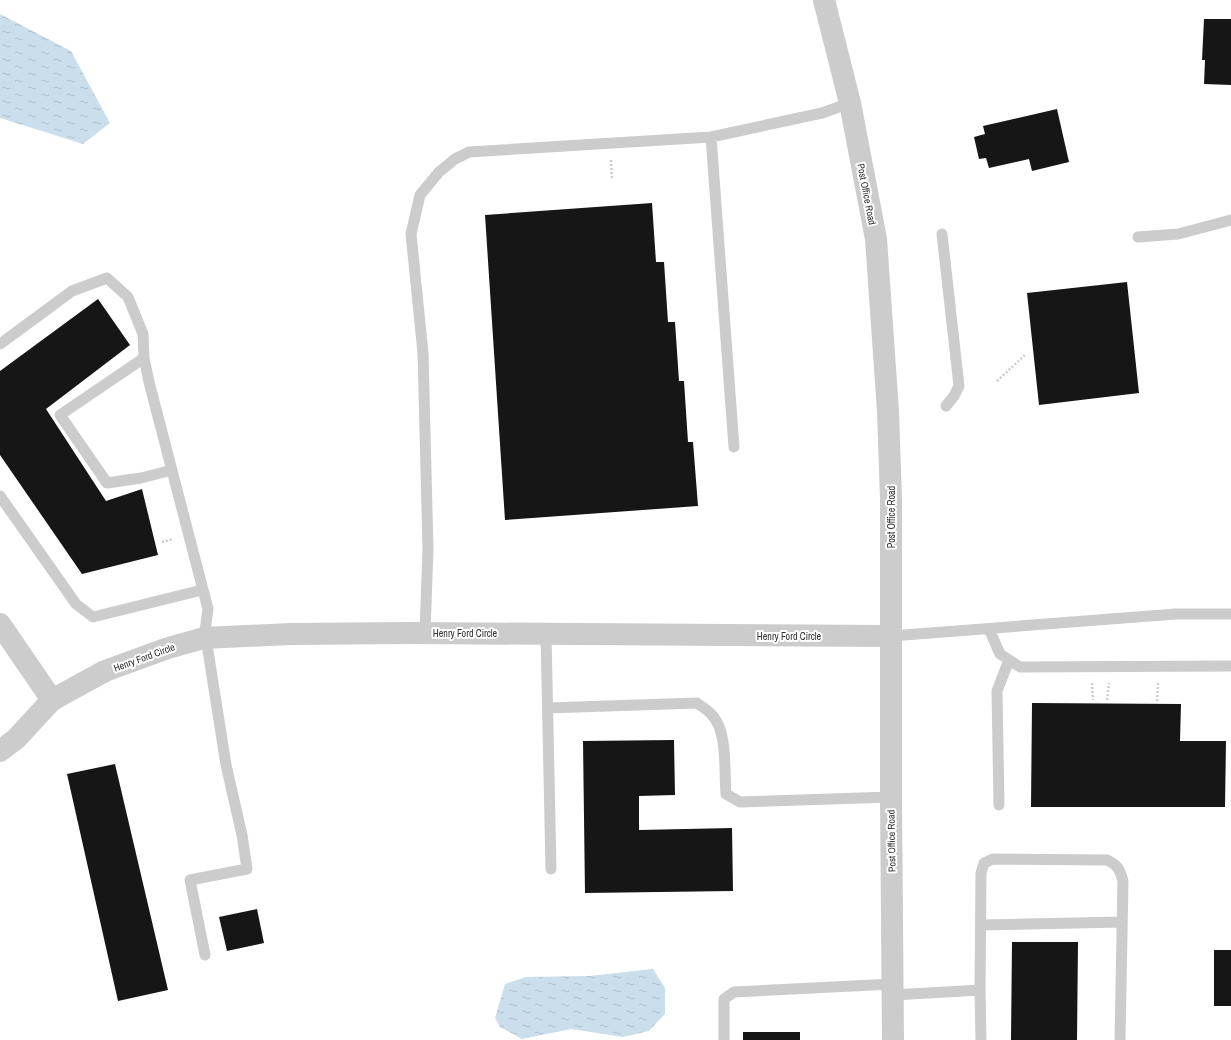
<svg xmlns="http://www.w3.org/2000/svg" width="1231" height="1040" viewBox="0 0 1231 1040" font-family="'Archivo Narrow',sans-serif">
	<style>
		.water { fill: url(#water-ripples) }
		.building { fill: #161616 }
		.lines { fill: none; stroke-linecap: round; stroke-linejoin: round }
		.path { stroke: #ccc; stroke-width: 2.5; stroke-dasharray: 2 2; stroke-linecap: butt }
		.service { stroke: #ccc; stroke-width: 11 }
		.minor { stroke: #ccc; stroke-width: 22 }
		.tertiary { stroke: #ccc; stroke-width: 22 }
		.labels { text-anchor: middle; stroke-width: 4; stroke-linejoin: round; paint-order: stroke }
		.street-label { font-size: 10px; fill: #2f2f2f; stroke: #fff }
	</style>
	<defs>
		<pattern id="water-ripples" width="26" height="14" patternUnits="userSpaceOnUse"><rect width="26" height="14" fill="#cadfeb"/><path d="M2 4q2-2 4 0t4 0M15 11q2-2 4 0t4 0" fill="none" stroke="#aec0ca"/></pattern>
	</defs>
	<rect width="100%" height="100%" fill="#fff"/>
	<!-- water -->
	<path class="water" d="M0,14L71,51L110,123L83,144L0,118Z
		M653,969L665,988V1014L649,1031L623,1037L571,1029L522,1039L500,1027L495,1018L505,984L526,977L589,976Z"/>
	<!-- building -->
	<path class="building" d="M1204,19H1231V85L1204,84L1205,60H1202Z
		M1057,109L1069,162L1032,171L1029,159L989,168L986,158L979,159L974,137L985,134L983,126Z
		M652,203L656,262H664L668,322H675L679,381H684L688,442H693L698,506L505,520L485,215Z
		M1127,282L1139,393L1039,405L1027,293Z
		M98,299L130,345L46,409L106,501L142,489L158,555L82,574L0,455V371Z
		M1032,703L1181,704L1180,741H1226L1225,807H1031Z
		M674,740L675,795L639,796V830L732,828L733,891L585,893L583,741Z
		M115,764L168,990L118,1001L67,774Z
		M257,909L264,943L227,951L219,917Z
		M1012,942H1078L1077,1040H1011Z
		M1214,950H1231V1006H1214Z
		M743,1032H800V1040H743Z"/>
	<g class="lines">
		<!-- path -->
		<path class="path" d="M611,160L612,180
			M997,381L1026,354
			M162,542L173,539
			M1092,683L1093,700
			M1107,700L1109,683
			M1157,701L1158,683"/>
		<!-- service -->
		<path class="service" d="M711,137L734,447
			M942,234L959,386L954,396L946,406
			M1138,237L1178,234L1231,220
			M0,344L72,291L107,278L128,297L143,334L144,358L149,382L208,609L204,638
			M144,358L60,415L107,483L141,478L172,470
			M0,496L76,604L93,617L202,590
			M989,629L1000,654L1020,667L1231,666
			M425,633L428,549L423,353L411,234L420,195L439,172L455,159L469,152L711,137L822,113L850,103
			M546,634L551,869
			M891,636L1176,614H1231
			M548,708L697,703C702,707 708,710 712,715C728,731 724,773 726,794L740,802L891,797
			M999,805L997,691L1009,660
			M981,925L1122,922
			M205,955L190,880L247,869L242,835L226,765L206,638
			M980,990L981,1040
			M893,995L980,990L981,873L984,863L993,859L1107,860C1118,865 1120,870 1123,881L1120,1040
			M724,1040V999L734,992L893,984"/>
		<!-- minor -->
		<path class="minor" d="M0,624L52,700L16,739L0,751
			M52,700L105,671L168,648L204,638L290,634L409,633L891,636"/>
		<!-- tertiary -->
		<path class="tertiary" d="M824,0L850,103L876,239L888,411L891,499V797L893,1040"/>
	</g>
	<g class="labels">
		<!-- street labels -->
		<g class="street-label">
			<text transform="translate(867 194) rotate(79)" y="4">Post Office Road</text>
			<text transform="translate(891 517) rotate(-90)" y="4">Post Office Road</text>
			<text x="465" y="637">Henry Ford Circle</text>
			<text x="789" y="640">Henry Ford Circle</text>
			<text transform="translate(144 657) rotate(-20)" y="4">Henry Ford Circle</text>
			<text transform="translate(891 841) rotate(-91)" y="4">Post Office Road</text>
		</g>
	</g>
</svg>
